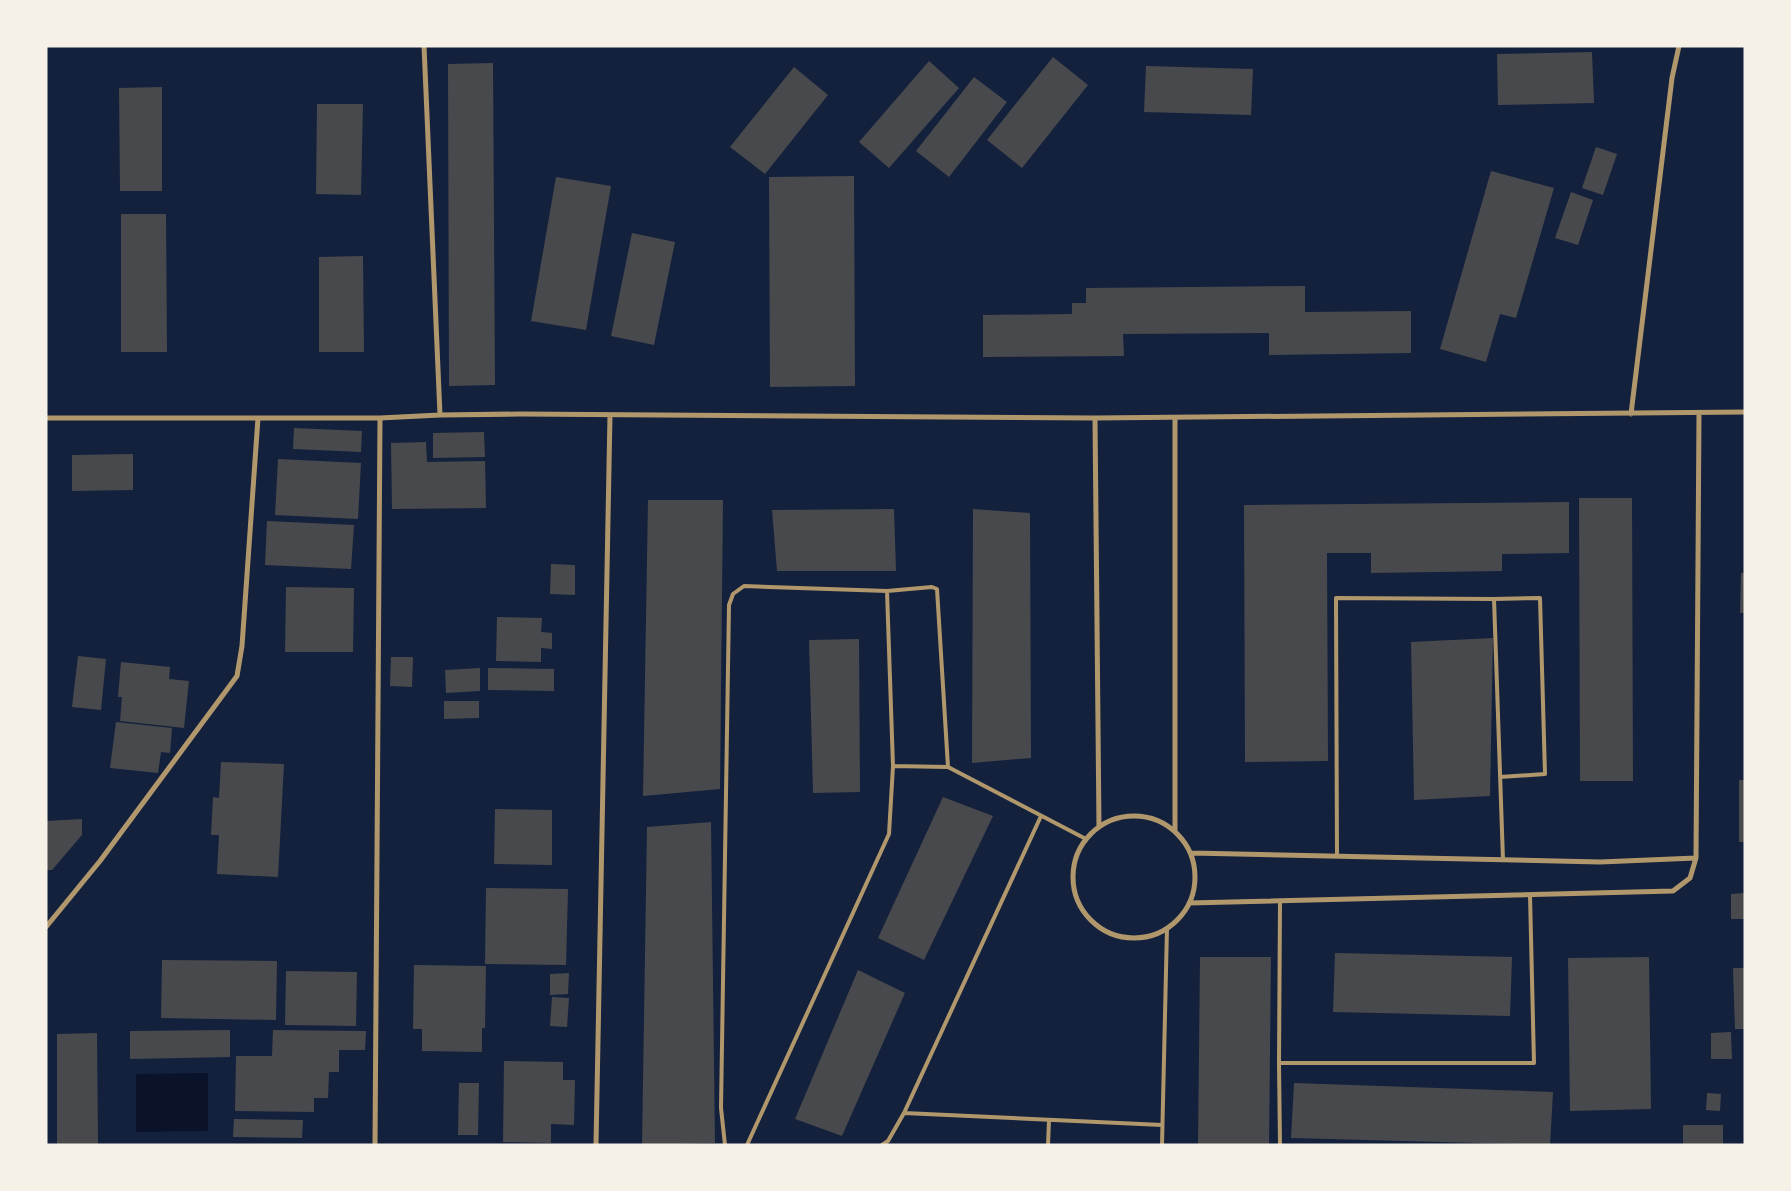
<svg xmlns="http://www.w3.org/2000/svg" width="1791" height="1191" viewBox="0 0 1791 1191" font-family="Montserrat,sans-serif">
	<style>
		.water { fill: #0b132b }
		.building { fill: #48494c }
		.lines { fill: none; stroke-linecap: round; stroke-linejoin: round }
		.service { stroke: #b1986c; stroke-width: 4 }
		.minor { stroke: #b1986c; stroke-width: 5 }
	</style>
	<rect width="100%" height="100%" fill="#14213d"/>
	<!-- water -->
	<path class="water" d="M208,1073V1131L136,1132V1074Z"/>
	<!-- building -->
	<path class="building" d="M1592,52L1594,103L1498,105L1497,54Z
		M1053,57L1088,85L1022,168L987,140Z
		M929,61L959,88L889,168L859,142Z
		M493,63L495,385L449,386L448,64Z
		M1146,66L1253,69L1251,115L1144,112Z
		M794,67L828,95L765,174L730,147Z
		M974,77L1007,102L949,177L916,151Z
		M162,87V191H120L119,88Z
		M317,104H363L361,195L316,194Z
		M1596,147L1617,154L1603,195L1582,188Z
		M1491,171L1554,188L1516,318L1500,314L1486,362L1440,349Z
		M854,176L855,386L770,387L769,177Z
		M556,177L611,186L586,330L531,321Z
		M1571,192L1593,200L1578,245L1555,238Z
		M121,214H166L167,352H121Z
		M632,233L675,242L654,345L611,336Z
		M363,256L364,352H319V257Z
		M1305,286V312L1411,311V353L1269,355V333L1123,334L1124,356L983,357V315L1072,314V303H1086V288Z
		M294,428L362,431L361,452L293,449Z
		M484,432L485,457L433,458V433Z
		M426,442L427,462L485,461L486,508L392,509L391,443Z
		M133,454V490L72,491V455Z
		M278,459L361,463L358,519L275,515Z
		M1579,498H1632L1633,781H1580Z
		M648,500H723L720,789L643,796Z
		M1569,502V553L1502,554V571L1371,573V553H1327L1328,761L1245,762L1244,505Z
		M894,509L896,571H777L772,510Z
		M973,509L1030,513L1031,758L972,763Z
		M267,521L354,525L351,569L265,565Z
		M551,564L575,565V595L550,594Z
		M1741,573H1745V613H1740Z
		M286,587L354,588L353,652H285Z
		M497,617L542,618L541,632L552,633V649L541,648V662L496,661Z
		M1493,638L1490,796L1414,800L1411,642Z
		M859,639L860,792L813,793L809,640Z
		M78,656L106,659L101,710L72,707Z
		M391,657H413L412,687L390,686Z
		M121,662L170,667L169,679L189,681L184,728L120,721L122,697H118Z
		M480,668V691L446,693L445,670Z
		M488,668L554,669V691L488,690Z
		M444,701H479V718L444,719Z
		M116,722L172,728L170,753L161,752L158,773L110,768Z
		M221,762L284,764L278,877L217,874L219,835H211L213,797L219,798Z
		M1739,780H1745V842H1739Z
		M943,797L993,816L924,960L878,938Z
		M495,809L552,810V865L494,864Z
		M82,819V835L52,870H46V821Z
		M711,822L715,1143L642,1145L647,827Z
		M486,888L568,889L566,965L485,964Z
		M1745,893V919H1731V894Z
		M1335,953L1512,957L1510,1016L1333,1012Z
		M1200,957H1271L1269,1145H1198Z
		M1649,957L1651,1109L1570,1111L1568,958Z
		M162,960L277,961L276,1020L161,1018Z
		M414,965L486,966L485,1028H482V1052L422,1051V1029H413Z
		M1733,968H1745V1029H1735Z
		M858,970L905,993L842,1136L795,1119Z
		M286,971L357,972L356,1026L285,1025Z
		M569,973L568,994L550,995V974Z
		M552,997L569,998L567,1027L550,1026Z
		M230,1030V1057L130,1059V1031Z
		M273,1030L366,1031L365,1050H339V1072H329L328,1098H314V1112L235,1111L236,1056H272Z
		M1731,1032L1732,1059H1711V1033Z
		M97,1033L98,1144L57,1145V1034Z
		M504,1061L563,1062V1080H575L574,1125L551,1124V1143L503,1142Z
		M459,1083H479L478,1135H458Z
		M1294,1083L1553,1092L1550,1145L1291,1138Z
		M1707,1093L1721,1094L1720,1111L1706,1110Z
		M234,1119L303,1120L302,1138L233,1137Z
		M1683,1125H1723V1145H1683Z"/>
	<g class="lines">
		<!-- service -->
		<path class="service" d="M887,591L893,766L948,767L1086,839
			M1494,599L1540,598L1545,774L1500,777
			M1337,856L1336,598L1494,599L1503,860
			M1280,902L1279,1063H1534L1530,895
			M1279,1063L1280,1145
			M904,1113L1162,1125
			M725,1145L721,1108L729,605L733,594L744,586L887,591L932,587L937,589L948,767
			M747,1145L889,834L893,766
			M882,1145L888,1141L904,1113L1041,816
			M1048,1145L1049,1120
			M1162,1145L1167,928"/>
		<!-- minor -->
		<path class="minor" d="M424,46L440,415
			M1631,414L1672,78L1679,46
			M46,418H380L440,415L520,414L1095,418L1745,412
			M1095,418L1099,827
			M1175,418V830
			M1073 877a61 61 0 1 1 122 0a61 61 0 1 1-122 0Z
			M1191,853L1600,862L1696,858
			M1189,903L1673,891L1690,878L1696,858L1699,413
			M46,927L100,861L237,676L242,646L258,418
			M375,1145L380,418
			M596,1145L610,415"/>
	</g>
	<!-- border -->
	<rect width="1791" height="1191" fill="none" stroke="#f6f1e7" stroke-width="95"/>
</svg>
